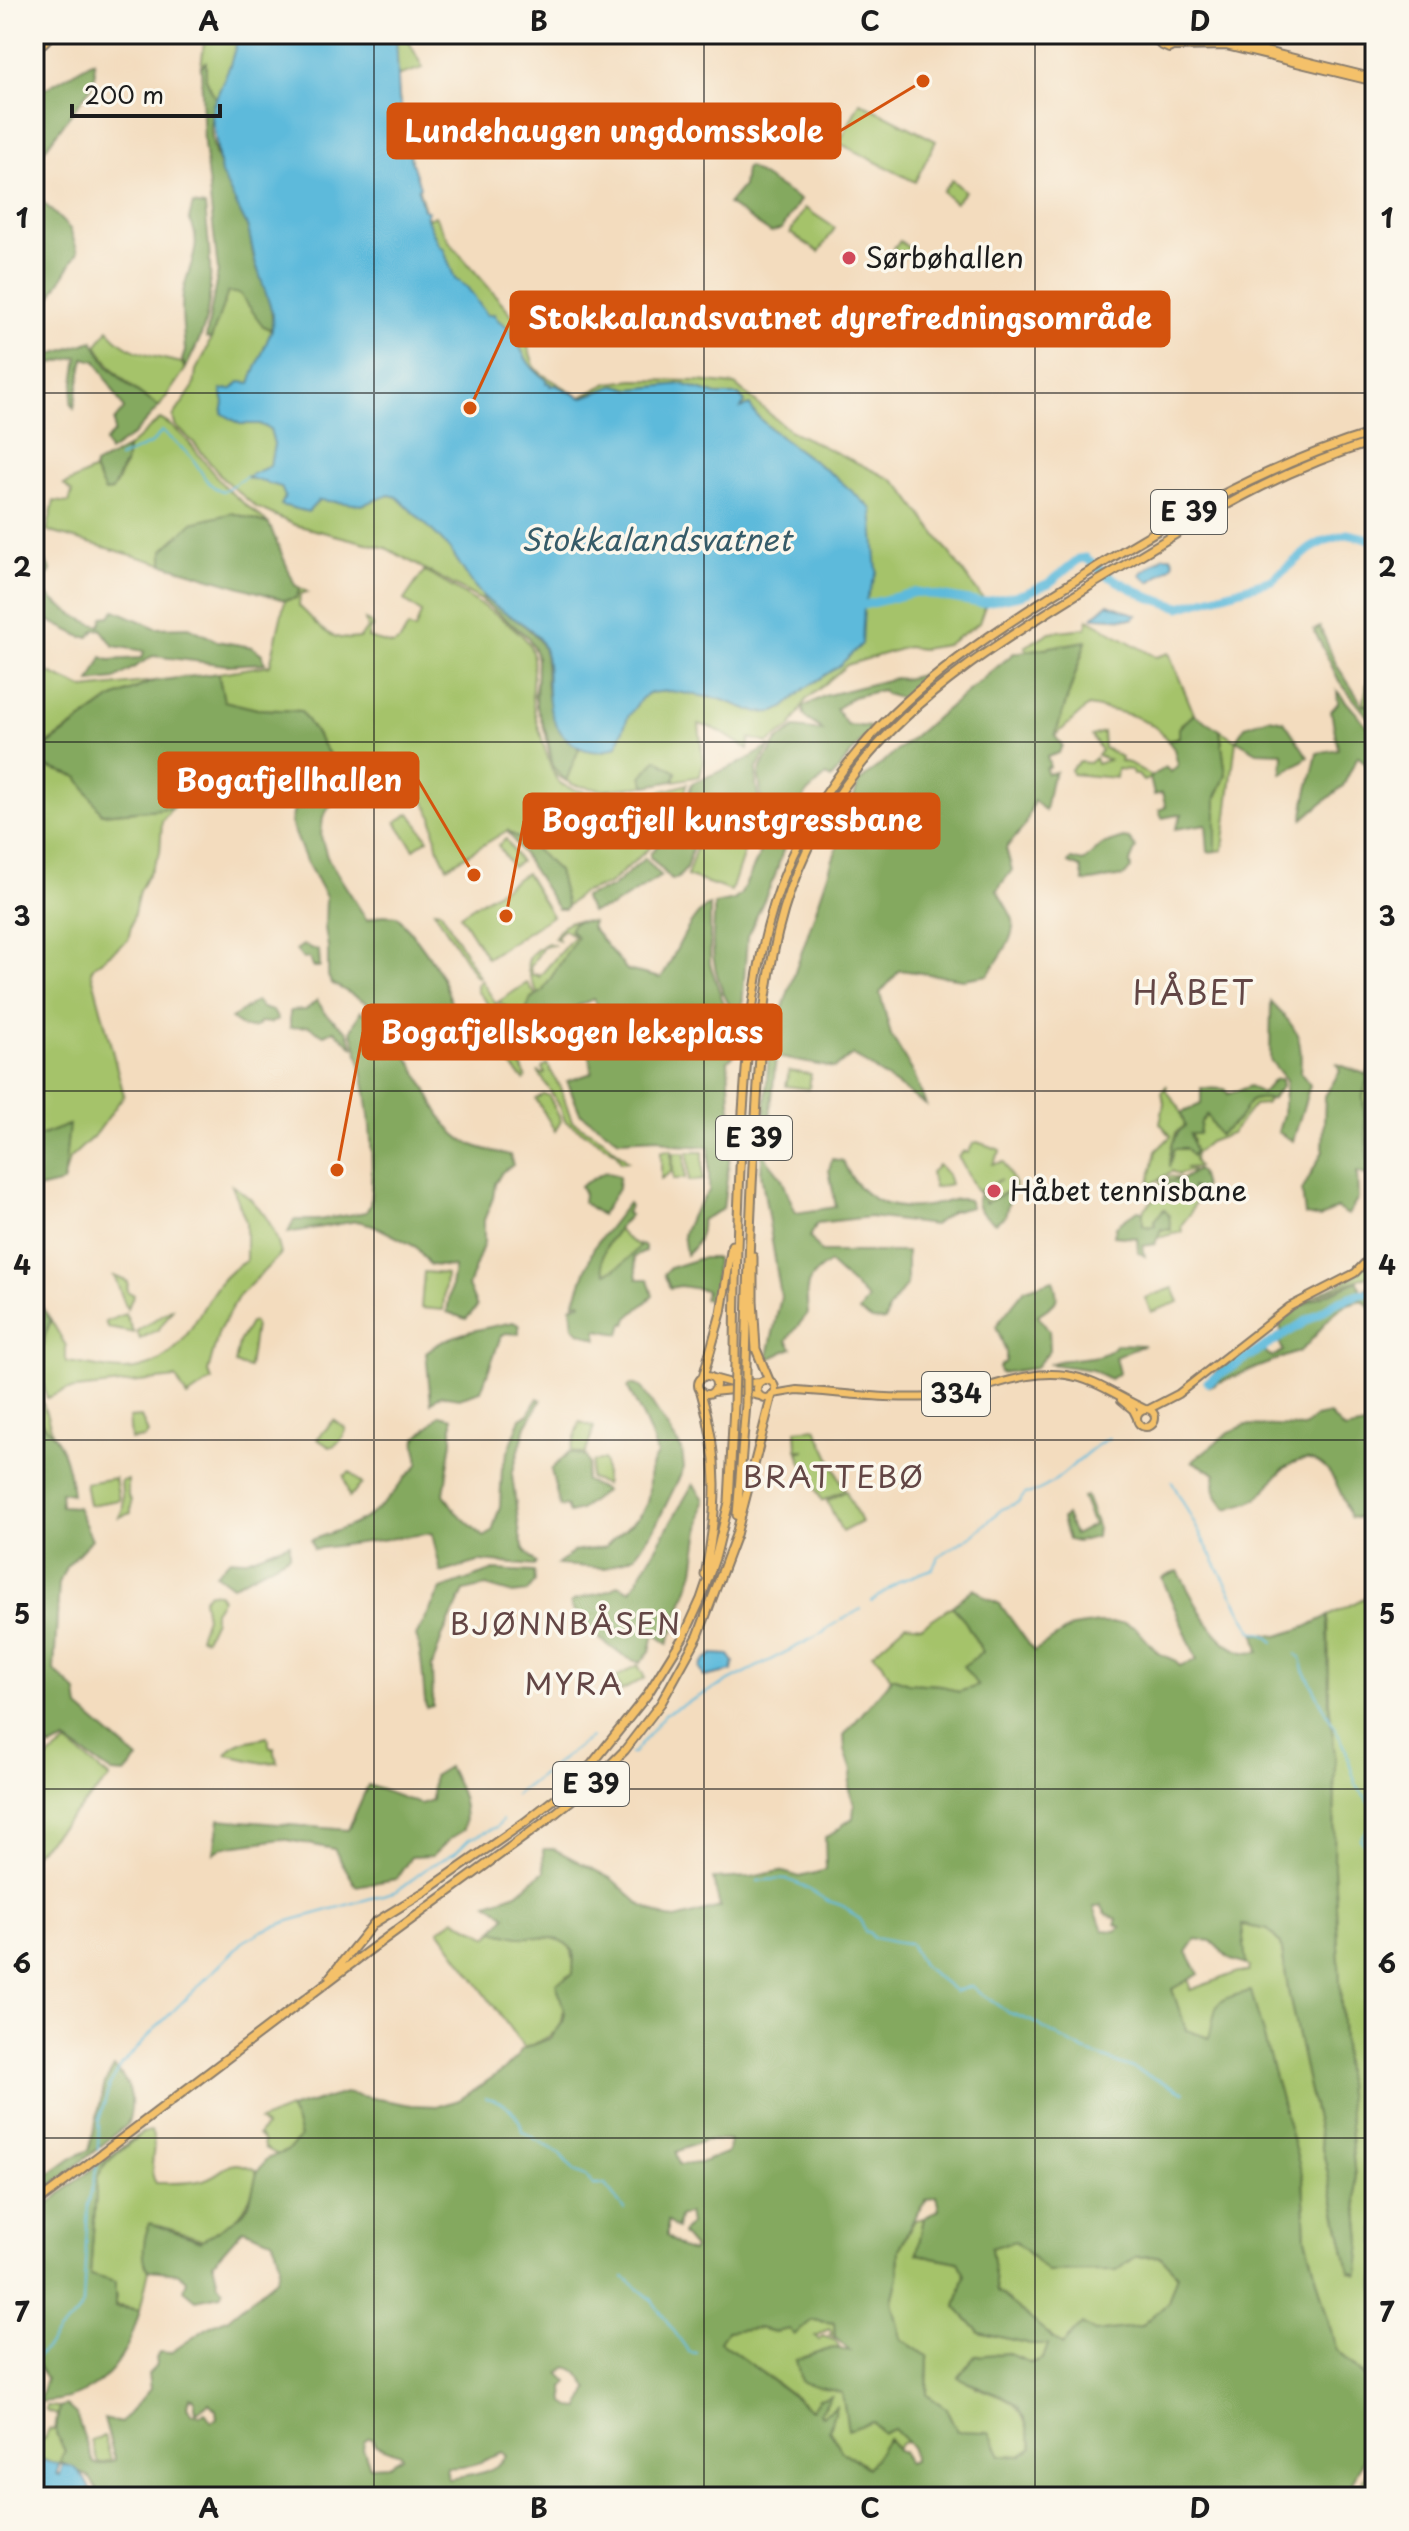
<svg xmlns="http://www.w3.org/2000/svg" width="1409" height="2531" viewBox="0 0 1409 2531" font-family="'Playpen Sans',sans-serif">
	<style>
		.green { fill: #a5c36a; stroke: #607043; stroke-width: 2 }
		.forest { fill: #84a95e; stroke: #50623d; stroke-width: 2; fill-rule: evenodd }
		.water { fill: #5dbadb; stroke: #3c6b7c; stroke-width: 2 }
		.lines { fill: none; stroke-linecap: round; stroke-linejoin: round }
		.stream { stroke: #5dbadb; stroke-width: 2 }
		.river { stroke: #5dbadb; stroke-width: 9 }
		.major-casing { stroke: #887c6d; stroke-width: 10 }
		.highway-casing { stroke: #887c6d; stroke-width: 11 }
		.major { stroke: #f4c16b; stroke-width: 6 }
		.highway { stroke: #f4c16b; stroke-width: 7 }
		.highway-bridge-casing { stroke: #887c6d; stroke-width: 11; stroke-linecap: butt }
		.highway-bridge { stroke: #f4c16b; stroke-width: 7 }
		.grid { fill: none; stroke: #1c1c1c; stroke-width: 2; stroke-opacity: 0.55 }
		.poi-dot { fill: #d1495b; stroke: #fbf7ec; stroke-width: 3 }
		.labels { text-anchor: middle; stroke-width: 7; stroke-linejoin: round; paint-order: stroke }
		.shield { fill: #fbf7ec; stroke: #5f5e5a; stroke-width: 2 }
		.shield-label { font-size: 26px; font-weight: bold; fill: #1c1c1c }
		.poi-label { font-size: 28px; fill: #1c1c1c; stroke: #fbf7ec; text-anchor: start }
		.water-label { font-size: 30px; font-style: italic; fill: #365b68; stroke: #fbf7ec }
		.neighbourhood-label { font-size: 30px; letter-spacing: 2px; fill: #634645; stroke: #fbf7ec }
		.quarter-label { font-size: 32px; letter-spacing: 2px; fill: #634645; stroke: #fbf7ec }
		.leader { fill: none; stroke: #d4530e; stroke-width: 3 }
		.callout-dot { fill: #d4530e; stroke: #fbf7ec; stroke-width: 3 }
		.callout { fill: #d4530e; stroke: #d4530e; stroke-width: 3 }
		.callout-label { font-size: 30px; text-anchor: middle; font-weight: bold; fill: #fff }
		.neatline { fill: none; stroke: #1c1c1c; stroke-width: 3 }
		.grid-label { font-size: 26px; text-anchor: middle; font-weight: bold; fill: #1c1c1c }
	</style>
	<rect width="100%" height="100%" fill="#fbf7ec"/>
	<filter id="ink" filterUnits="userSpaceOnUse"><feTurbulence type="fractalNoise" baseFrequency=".0125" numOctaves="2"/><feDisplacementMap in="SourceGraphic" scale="16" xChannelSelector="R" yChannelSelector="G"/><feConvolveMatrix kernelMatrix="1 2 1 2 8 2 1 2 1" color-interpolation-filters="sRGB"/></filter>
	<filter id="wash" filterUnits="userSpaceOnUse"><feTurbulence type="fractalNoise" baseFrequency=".006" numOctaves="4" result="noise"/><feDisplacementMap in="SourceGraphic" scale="32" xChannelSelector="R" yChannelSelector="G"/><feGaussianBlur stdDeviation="1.8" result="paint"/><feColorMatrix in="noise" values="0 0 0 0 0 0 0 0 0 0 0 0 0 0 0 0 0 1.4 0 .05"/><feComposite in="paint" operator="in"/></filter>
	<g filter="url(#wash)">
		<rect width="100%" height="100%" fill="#f3dcbe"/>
		<!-- green -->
		<path class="green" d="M205,34H405L423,68L397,76C401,125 412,172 428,219L435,216L451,244L510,312L524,335L535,368L542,374L581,397L608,383L634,380L698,381L735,385L789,430L893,480L902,488L983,599L985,606L979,623L946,645L922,649L907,647L847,665L806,700L790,728L768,743L750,738L748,749C728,738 723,730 699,724L703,762L700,776L674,781L676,772L642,776L646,786L604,790L574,785L557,776L552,769L546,735L534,696L538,669L536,653L530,638L485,602L386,548L295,525L256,507L223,479L194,443L175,425L173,417L194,386L196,370L205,354L222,306L214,97L206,79L205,63L201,67Z
			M860,102L936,141L915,182L839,143Z
			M952,180L965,191L955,203L942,192Z
			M805,208L835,228L819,252L790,233Z
			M900,241L910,249L896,266L886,258Z
			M108,329C123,353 156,357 182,363L185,370L159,407C133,389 112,373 97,345Z
			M160,419C188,433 204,465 225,487C239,501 255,511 269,524L232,513L163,550V564L47,531L54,501L69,503L72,492L64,485L94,470L105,492L112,491L125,465L127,448Z
			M424,571C447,584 518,624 529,644C538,662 530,680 532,699C533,709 551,774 557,780C571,797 637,796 658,792C668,790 678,787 687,784L682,807L657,841L609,884L581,893L567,906L508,830L447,867L437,846L432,816L421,795L419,779C391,769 355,791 330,806L334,762L301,711L257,709L224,701L218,673L270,665L285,600L296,598L300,588L307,592L300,594L299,606C320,625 326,643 360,638L367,628L365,620L371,623L373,628H370L368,638L393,645L400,641L408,627L415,630L421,613L404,600Z
			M1088,619L1156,657L1169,653L1194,714L1181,724L1179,737L1168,741C1151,715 1116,711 1088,706L1055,736L1086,642L1027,651L1025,647L1050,632L1086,628Z
			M34,666L85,689L154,681L111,699L34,753Z
			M1369,671L1375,672V705L1364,703Z
			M1220,730L1236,740L1223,850L1216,851V797L1226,775Z
			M1103,732L1104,748L1121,757L1120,761L1129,763L1152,776L1150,779L1143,781L1138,775H1133L1131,770L1117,769L1116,778L1072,774L1071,769L1080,762L1089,763L1095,758L1097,764L1109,760L1097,755L1101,751L1092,736Z
			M34,755L47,767L78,777L102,814L172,808L162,821L160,853L139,891L128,940L94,966L91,971L124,1095L97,1133L69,1159L63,1183L68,1125L34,1138Z
			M711,802L756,817L731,891L687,876Z
			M410,813L428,839L414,849L396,822Z
			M506,839L520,862L512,867L498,845Z
			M526,873L552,916L487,958L460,915Z
			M434,910L441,911L479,977L475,976Z
			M571,921H579L573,923L577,937L542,992L538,994C525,970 520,956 548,943L553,945L543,947L530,968L533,976L536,974L539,977L574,936L563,929L557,937L559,940L554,938L563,925Z
			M481,980L497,1005L504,1010L501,1020L477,991V985Z
			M527,983L536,995L531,998L539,1024L547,1019L546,1036L543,1046L528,1021L498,1002Z
			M503,1035L514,1046L517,1057L510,1060L522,1067L526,1078L524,1080L491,1044L502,1050L498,1040Z
			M1375,1041V1179L1369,1176L1363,1096Z
			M547,1064L561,1089L572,1121L603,1139L628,1161L621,1162L616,1153L604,1145L565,1121L560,1107L538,1071L542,1074L545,1073L542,1068Z
			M789,1071L811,1074L809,1089L786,1086Z
			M1167,1085L1166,1090L1179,1107L1185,1126L1176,1132L1170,1161L1174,1149H1187L1192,1155L1193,1139L1190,1133L1207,1115L1219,1135L1252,1100L1266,1098L1268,1100L1265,1104L1254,1105L1231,1134L1209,1142L1195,1154L1194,1160L1198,1167L1185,1168L1192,1170L1178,1175L1172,1171L1152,1184L1149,1183L1156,1151L1171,1136L1160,1123L1164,1103L1162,1092Z
			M544,1094L549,1096L561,1121L555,1131L536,1099Z
			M977,1142L1001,1150L993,1164L1004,1162L1015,1185L1010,1197L1006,1192L985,1203L979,1193L1001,1179L977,1192L958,1156L964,1151L968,1153L973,1144Z
			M671,1150V1172L661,1179V1151Z
			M688,1152H703V1180L689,1181Z
			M673,1153H685V1179H673Z
			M938,1165L947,1174L950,1184L934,1188L931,1173Z
			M1170,1176L1182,1180L1168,1182L1160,1196L1192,1187L1200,1191L1190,1214L1181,1225L1182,1232L1157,1238L1161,1229L1170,1230C1160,1227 1152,1228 1142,1225L1143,1211L1156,1197L1161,1180Z
			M232,1185C259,1203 274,1222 281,1254L238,1297L219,1331L208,1372L212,1380L187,1397L176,1378L67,1390L47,1398C37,1366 38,1351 51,1320L66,1346V1362C91,1364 115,1374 140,1368C199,1355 197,1286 246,1261V1222Z
			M618,1228C620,1235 634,1245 641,1245L625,1264L606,1273C595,1258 609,1242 618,1228Z
			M1375,1257V1273L1315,1296L1271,1324L1290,1308L1355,1276Z
			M424,1272L446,1274L443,1310L421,1308Z
			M114,1276L128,1282L127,1291L134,1295L127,1309Z
			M1173,1288L1179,1302L1151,1312L1145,1298Z
			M174,1307L159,1329L140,1339L137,1331Z
			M125,1314L134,1333L108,1328L105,1322Z
			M253,1322L255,1325L249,1368L235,1364L239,1342L250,1323Z
			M34,1367L37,1371V1385L55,1441L44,1424L34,1420Z
			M141,1417L148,1433L144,1438L131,1440L129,1418Z
			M334,1420L346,1429C343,1439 339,1444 330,1447L317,1439Z
			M580,1422L594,1427L585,1455L571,1451Z
			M816,1428L845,1490L822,1501L800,1459L798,1452L805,1450H797L796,1430Z
			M603,1460L605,1463V1485L589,1478L593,1462Z
			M350,1472L362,1484L349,1497L344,1476Z
			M115,1478L119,1500L89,1505L85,1483Z
			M128,1480V1496L131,1500V1513L119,1517L123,1508L121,1481Z
			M846,1491L861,1522L842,1532L827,1501Z
			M209,1592L218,1593L222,1599L214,1611V1620L205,1639L199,1637L206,1617L203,1599Z
			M1366,1597L1375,1657V2424L1368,2380L1336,2349L1306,2238L1303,2178L1210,2038L1186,2031L1172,1989L1189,1979L1190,1990L1238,1972H1248L1249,1967L1246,1965L1241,1925L1268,1930L1281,1944L1289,1995L1349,2271L1357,2274L1361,2241L1344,2062L1334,1866L1335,1756L1329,1703L1328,1616Z
			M952,1606L963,1618L983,1653L978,1686L958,1692L941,1685L907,1683L893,1677L891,1679L882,1662L872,1654L906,1624L922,1626Z
			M638,1665L645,1678L621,1691L615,1678Z
			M267,1737L270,1747H274L277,1762L264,1763L226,1755C234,1741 252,1741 267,1737Z
			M67,1743L110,1778L34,1854V1769Z
			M455,1919L488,1937L493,1931C501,1933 510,1935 518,1936C550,1940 578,1929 573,1974L566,1976C558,2022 577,2027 524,2048L439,1930Z
			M289,2109L295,2120L300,2138L287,2151L278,2155L264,2148L263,2140L258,2135L265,2127L259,2121Z
			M151,2131C159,2147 146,2168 156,2183C172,2183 188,2184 203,2180C228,2172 225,2155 256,2170C257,2177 256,2182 253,2189C245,2216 228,2228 204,2240L157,2225L145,2264L149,2270L140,2310L114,2305L116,2297L112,2281L96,2279L90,2275L97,2179C103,2163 134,2132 151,2131Z
			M924,2218L917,2254L958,2262L965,2274L956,2307L979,2332L1030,2344H1049L1043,2359L1031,2363L1007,2353L976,2387C1020,2404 1020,2401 1033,2448L1021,2456L1001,2455L957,2431L946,2408L927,2395L928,2357L901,2339L892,2301L898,2277L899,2250L915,2220Z
			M1014,2240L1083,2271H1116L1135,2257L1160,2256L1177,2274L1168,2302L1141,2326L1095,2332L1062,2345L996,2291L991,2248Z
			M812,2320L834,2323L835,2338L829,2335L832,2333L829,2329L815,2336L819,2340L822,2336L834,2340L840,2349L833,2348L796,2360L842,2393L873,2422L894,2429L909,2442L901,2443L897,2449L889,2439L868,2468L842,2451L829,2430L836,2406L822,2416L819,2414L830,2396L812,2410L720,2341L727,2331L758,2328L775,2332L790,2329L794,2335Z
			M46,2406L59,2407C59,2415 55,2428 57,2436C61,2451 69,2444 60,2462L63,2465L40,2459L34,2464V2440L36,2437L44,2439L49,2429L55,2430L57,2415L46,2411Z
			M104,2436L111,2460L98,2464L91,2440Z
			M1375,2452V2497H1356Z"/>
		<!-- forest -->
		<path class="forest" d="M94,61L95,75L91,87L34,164V95Z
			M206,62V79L216,100C199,142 230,186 246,223C252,236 251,251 256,265C264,285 276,309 271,330L263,326L240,294L228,292L211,339L206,338L218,271L204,144L201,67Z
			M748,167L800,200L782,229L771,233L728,204L743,186L745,169Z
			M34,193L70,229L78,252L49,300L34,290Z
			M193,204L205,206C209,245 215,288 204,327C200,341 192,355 186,368L182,360L185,351C184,333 180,311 183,293C188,266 205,245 189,219Z
			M93,341L108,366L129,386L159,407L132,436L109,452L105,442L114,432V421L124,409L96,361L84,358L74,408L71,402L78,357L40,366L36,359Z
			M127,448L125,466H123L112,491L105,492L94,470L95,465Z
			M232,513L269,524L295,585L300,588L296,598L285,600L163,564V550L192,523Z
			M34,554L45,561L51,570L49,574L38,579C41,597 82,622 100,626L103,617L110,616L115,610L156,628L189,627L217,641L252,647L262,654L265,663L227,665L153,656L115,679L90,682L102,657L109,660L142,658L144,651L114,646L101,629L95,630L89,637H82L43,618L34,610Z
			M484,598C500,609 522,621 535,635C550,652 545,669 547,689C549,711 564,734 579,749L566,781L553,767L547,735L536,705L537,657L533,646L528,637L481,600Z
			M1320,627L1336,664L1363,705H1375V726L1339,681L1314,630Z
			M1086,641L1055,736L1062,745L1059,753L1047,757L1050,767L1046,768L1047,774L1056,772L1050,783L1045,811L1034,800L1025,826L1006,848L1012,870L997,890C1001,899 1011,913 1013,920C1016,939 997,960 988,975L963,979L900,970L880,993L891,1035L914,1074L926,1105L853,1055L834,1068L776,1057L766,1158L781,1177L796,1213L836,1207L829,1170L832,1159L843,1161C860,1203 895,1214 937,1204C949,1202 956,1197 968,1200L971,1207L951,1212L934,1225L870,1217L817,1223L810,1237L821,1252H907V1284L888,1310L885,1321L872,1320L859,1312L868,1299L829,1263C805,1278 805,1286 808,1313L787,1340L792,1348L767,1360L781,1297L761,1173L769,1049L859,782L1014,653Z
			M218,673L224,701L257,709L301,711L334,762L330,806L323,817L321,836L327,857L367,920L382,915L397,916C419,940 445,973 452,1006L428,1017L414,1040L382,1011L331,983L328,976V947L325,928L326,897L306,861L291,823L296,799L285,781L262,769L241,767L219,771L194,785L172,808L102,814L78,777L47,767L34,755L111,699L154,681Z
			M932,673L903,699L885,694L882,690L853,697L836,709L847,725L870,727L868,733L831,779L826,776L806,794L786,841L775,876L747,937L741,1026C727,1003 713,976 713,948C712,933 715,919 714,904L734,900L741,894L758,858L764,829L759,777L761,767L777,741L795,728L823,731C814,721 803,723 803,707L824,696L895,678L903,679Z
			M1337,691L1375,735V768L1371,769L1358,756L1343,786L1303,819C1304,795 1313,776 1317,753L1338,749L1331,711L1338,703Z
			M1194,714L1220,730L1226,775L1216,797V851L1208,852L1206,824L1175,829L1182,814L1162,818L1159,810L1166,807L1162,793L1154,795L1150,778L1165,767L1171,772L1178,765L1174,749L1168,741L1179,737V728Z
			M1269,718L1284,721L1308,757L1282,774L1283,753L1257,752L1236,740L1245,726Z
			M770,746L757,768L756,784L761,813L757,815L708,797L686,869L678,878L672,880L650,857V854L681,818L692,783L743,762Z
			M657,759L676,772L674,781L646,786L642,776Z
			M507,830L537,851L558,871L567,906L565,909H558Z
			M1123,838L1129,839L1136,848L1130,862L1131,869L1124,876L1084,882L1081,868L1068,863L1071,859L1083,862L1102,845Z
			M645,858L661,876L611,907L591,912L583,897L611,888Z
			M710,905V964L726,1010L745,1037V1046L728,1060L730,1103L734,1124L723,1209L701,1220C703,1233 696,1247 686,1255L683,1234L691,1215L709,1191V1147L673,1145L659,1138L619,1140L580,1113L567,1081L592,1073L587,1041L608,1029L602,1012L593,999L539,1024L525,1013L531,998L542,992L577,937L570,930C571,919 584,921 593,922L591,927L627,970L661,978C674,960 690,911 710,905Z
			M303,945L319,951L320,967H313L309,958L303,959L296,950Z
			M317,1000L325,1013L347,1031L354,1048L334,1030L324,1035L308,1026L290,1028V1011L306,1010Z
			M256,1001L262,1008L273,1011L278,1020L270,1023L260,1022L258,1026C247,1031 240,1026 231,1019Z
			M1271,1002C1295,1027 1304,1035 1300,1072L1310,1085L1293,1141L1278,1132L1283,1114L1286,1080L1270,1060Z
			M361,1011C384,1026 401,1045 415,1069C430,1092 441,1130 468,1143C481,1150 496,1151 510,1155L513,1165L502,1172L495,1184L493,1198L484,1220V1243L468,1286L477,1307L466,1319L447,1312L454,1267L430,1265L416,1247L373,1225L357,1221L288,1233L294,1220H318L366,1212L370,1205C375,1148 369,1084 351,1030Z
			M492,1015L523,1052L520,1063L510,1059L515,1060L517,1057C514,1047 510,1034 498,1036L489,1017Z
			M1337,1064L1368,1075L1363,1096L1369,1176L1357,1172L1358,1199L1348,1215L1336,1208L1320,1218L1305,1215L1302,1191L1323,1151L1325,1096L1340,1071Z
			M1281,1079L1282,1087L1271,1099C1246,1098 1252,1100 1240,1117C1235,1124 1225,1130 1219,1135L1207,1115L1201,1122L1199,1134H1190L1195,1151L1192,1156L1187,1149H1174L1169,1167C1170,1151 1171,1136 1185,1126L1181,1113L1201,1104V1088L1225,1089L1228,1094L1250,1086L1262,1094L1274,1080Z
			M69,1125L63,1183L34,1190V1138Z
			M1197,1170L1200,1172L1204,1187L1200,1191L1192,1187L1191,1194H1188L1180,1189L1166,1200L1160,1196L1168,1181L1181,1180Z
			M605,1172L619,1176L618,1189L601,1215L583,1202L584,1194L580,1186Z
			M979,1193L985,1203L1006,1193L1010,1197L1005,1216L995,1223C984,1215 972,1208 979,1193Z
			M628,1203L630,1206L626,1213L630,1215C616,1231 594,1254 606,1273C623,1267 629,1257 641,1245L645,1246V1252L634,1257L637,1279H648L653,1296L628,1318L626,1324L623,1323L620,1334L597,1330V1339L579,1332L573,1327L571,1307L581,1303L580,1301L574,1303L594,1247Z
			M1164,1209L1169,1216L1171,1230L1161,1229L1155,1244L1143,1246L1145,1256L1138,1252L1137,1238L1114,1236L1116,1226L1138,1210L1143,1211V1225L1149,1227L1155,1225L1154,1220Z
			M701,1258H716L715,1302L704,1299L706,1290L680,1286L670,1288L664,1274L670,1268Z
			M1053,1280C1061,1304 1056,1302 1038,1315L1049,1330L1050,1350L1035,1368L1000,1373L999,1367L1006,1361V1352L996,1326L1025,1289Z
			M1358,1281L1361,1291L1372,1285V1309L1363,1300C1328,1305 1325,1331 1300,1351L1209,1386L1208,1379L1239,1351L1244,1360L1262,1349L1272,1357L1283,1351L1277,1336L1282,1331L1278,1324L1310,1301Z
			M38,1302L51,1320L41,1344L39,1359L34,1360V1305Z
			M513,1322L519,1325V1334L506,1333L501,1336L481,1391L459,1398L440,1395L431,1403L426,1352C451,1332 483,1329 513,1322Z
			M1116,1344L1144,1345L1115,1357L1119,1373L1110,1379L1092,1370L1050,1364C1069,1354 1103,1364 1116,1344Z
			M631,1384L641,1387L682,1450L684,1468L655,1527L635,1556L606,1568L557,1565L573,1552L605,1547C617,1533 638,1523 646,1505C653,1487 643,1476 657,1455C651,1431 640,1411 628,1388Z
			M538,1398L541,1400L526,1426L512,1475L520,1536L524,1549L536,1563L534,1566L482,1561L441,1573L432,1533L314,1549L311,1540C356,1524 377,1519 405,1478C409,1473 416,1470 418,1464C420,1456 414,1448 416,1439L440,1415L452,1418V1441L444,1494L456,1512L484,1537L492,1532L500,1506L502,1468L521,1418L528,1414Z
			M1329,1414L1344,1430L1375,1424V1517L1363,1519L1350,1517C1341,1492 1325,1442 1288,1466C1275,1473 1269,1490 1257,1498C1249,1503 1237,1506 1227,1509C1217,1497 1211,1491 1216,1474L1192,1461L1229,1432L1246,1425L1304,1427L1316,1417Z
			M34,1420C62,1431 69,1467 72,1494L60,1492L61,1506L77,1507L92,1539L66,1567L59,1583L54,1670L77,1692L79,1708L138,1759L125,1774L112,1773L66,1741L50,1748L34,1733Z
			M569,1452L586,1457L589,1464L584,1480L605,1491L580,1510L569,1513L566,1506L560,1507L551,1470Z
			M693,1484L704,1499L694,1571L668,1644L654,1634L650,1651L640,1663L623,1656L588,1630L583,1631L570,1603C584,1593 605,1597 618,1585L631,1591Z
			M1086,1496L1097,1526L1096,1537L1077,1542L1068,1540L1062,1519L1066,1515L1074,1535L1093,1525L1082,1498Z
			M290,1543V1555L232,1586L216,1574L230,1559L244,1560Z
			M494,1570L534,1572L535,1582L527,1592L513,1594L486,1586L464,1591L442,1637L432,1667L433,1706L426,1708C422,1683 424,1660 416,1636L441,1589Z
			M1178,1571C1194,1598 1219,1661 1259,1652L1255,1633L1278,1636L1306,1627L1328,1616L1329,1703L1335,1756L1334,1866L1344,2062L1361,2241L1358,2274L1349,2271L1289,1995L1281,1944L1268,1930L1242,1925L1246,1965L1231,1960L1211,1941L1196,1939L1187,1952L1199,1974L1172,1989L1186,2030L1209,2038C1219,2000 1210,2001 1251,1991L1303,2178L1306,2238L1336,2349L1368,2380L1375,2424L1367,2450L1346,2497L1241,2495L1236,2497H100L90,2477L60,2462L65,2451L56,2433L59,2407L66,2405L76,2414L93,2463L98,2465L115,2460L104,2419L121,2423L150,2389L148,2374L157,2365L156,2358L159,2352L170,2353L212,2325L227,2319L276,2279C282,2266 279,2253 272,2240L243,2229L213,2263L218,2284L223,2290L220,2295L196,2300L184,2290L187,2280L179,2273L149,2270C140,2258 144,2235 150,2223L201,2241L241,2215L249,2204L257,2173L266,2159L287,2151L300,2138L296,2123L289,2109L345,2093L411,2105L437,2106L459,2100L505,2069L517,2057L520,2050L551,2038L563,2022L565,2013L556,1983L573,1974L574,1952C560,1933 541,1938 519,1937C511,1936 502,1933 493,1931L506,1916L488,1903L517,1893L544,1871L543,1849H554L612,1879L641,1905L667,1918L676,1919L720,1907L713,1879L751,1877L780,1871L800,1877L826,1870L825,1837C838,1833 840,1825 853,1818L854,1805L849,1786L852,1771L845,1750L844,1735L893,1677L908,1683L941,1685L958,1692L978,1686L963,1666L983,1652L963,1618L952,1606L974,1588L985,1597L1000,1604L1034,1651L1072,1627L1099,1623H1125L1136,1628L1158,1653L1176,1661L1179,1666L1197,1660L1162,1578ZM1101,1905L1106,1914L1117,1919L1115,1924L1121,1927L1116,1931L1103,1930L1094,1907ZM706,2140L730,2141L728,2152L700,2163L679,2165L676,2152ZM936,2196L939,2210L924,2218L917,2254L958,2262L965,2275L956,2307L979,2332L1030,2344H1048L1043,2359L1031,2363L1007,2353L975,2356L958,2377C971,2385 1010,2397 1016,2405C1026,2417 1029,2433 1033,2448L1021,2456L1001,2455L989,2432L957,2431L946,2408L927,2395L928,2357L901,2339L892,2301L898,2277L899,2250L915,2216L927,2199ZM688,2213L690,2224L682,2234L694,2248L692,2252L681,2248L667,2236V2221L677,2229L679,2217ZM1015,2241L1048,2272L1117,2271L1135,2257L1160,2256L1177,2274L1168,2302L1141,2326L1095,2332L1082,2324L1062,2345L997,2291L991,2248ZM812,2320L834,2323L835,2338L850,2351L833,2348L796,2360L801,2382L842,2393L848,2430L873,2422L883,2434L894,2429L912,2447L913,2461L907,2463L903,2452H899L888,2439L867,2468L842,2451L829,2430L836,2406L822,2416L819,2414L831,2396L819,2399L811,2410L720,2341L727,2331L758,2328L775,2332L790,2329L794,2335ZM568,2367C582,2372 581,2379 589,2389L580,2408L571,2407L565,2403L564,2387L568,2382L559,2373ZM189,2397L194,2399L196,2413L209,2403L216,2410L217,2419L211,2422L205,2412L201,2415L191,2414L187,2406ZM369,2437L373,2438L374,2444L400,2454L401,2457L388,2465L370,2466L363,2449L364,2441ZM503,2453L507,2456C494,2474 468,2476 448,2479L446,2467C470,2470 480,2461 503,2453Z
			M1375,1592V1657L1366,1597Z
			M448,1767C461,1790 467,1804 464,1830L451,1838L432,1856L411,1857L396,1879L356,1886L334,1849L282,1839L223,1847L214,1853L219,1819L348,1830L368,1785L420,1804L432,1800L433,1776Z
			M114,2067C132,2084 135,2104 127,2125L34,2200V2185L71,2158L89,2150L105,2083Z
			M143,2132L104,2165L97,2179L90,2275L115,2282V2307L140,2310C126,2364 98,2401 39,2402L46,2378L34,2360V2217L77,2180Z"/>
		<!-- water -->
		<path class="water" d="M239,34H396L399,100L409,130L410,157L420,187L418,189L423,209L428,211L426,217L439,246L443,248L455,279L467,287L487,315L494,314C498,324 506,323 511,331C524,351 524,365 547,380L546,383H551L550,386L556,385L582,398L616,385L631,389L682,384L717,395H739L745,402L741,408L750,405C756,424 820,464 839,480C850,489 861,500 872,509L877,572L864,605L862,644L839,666L804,689L785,707L775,712L758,713L720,699L670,691L649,693L641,699L628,717L617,746C588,761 560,742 551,712C543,687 555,657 536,635C523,620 500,613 486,599C469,584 460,561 446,545C431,528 413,513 397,497L389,495L362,505L319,500L308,512L281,505L285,497L281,487L246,477L270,466L274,444L270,429L259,424H240L222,413L224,403L221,390L232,389L240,382L250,383L272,329L273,315L255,261L248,228L221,174L212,117L213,105L230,65Z
			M1164,556H1171L1174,562L1171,567L1150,582L1140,575L1142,572Z
			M1108,604L1137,615L1132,619L1093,617Z
			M713,1654L729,1655L734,1662L732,1671L704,1677L700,1668L704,1661Z
			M37,2459L59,2464L57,2474L60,2475L63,2465C80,2465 88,2483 93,2497H34V2464Z"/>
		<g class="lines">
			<!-- stream -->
			<path class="stream" d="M119,458L152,443L162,431C170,439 179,445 187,453C202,466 202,485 223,491L246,477
				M1172,1482L1252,1631L1264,1634L1274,1642
				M872,1601L900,1581L932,1569L939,1556L974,1534L1002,1509L1019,1502L1025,1494C1057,1490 1081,1451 1109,1438
				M1296,1654L1301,1658L1304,1670L1345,1747L1356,1785L1374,1808V1819L1360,1839L1375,1857
				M630,1754H633L665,1714L823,1633L829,1627L861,1609
				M515,1795L591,1737
				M758,1881C795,1876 797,1883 828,1901C833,1903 841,1904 846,1908C851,1912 854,1916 860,1919L865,1932L870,1933L873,1938C884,1939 897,1944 910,1944L922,1965L955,1992L971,1986L1007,2012L1031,2021L1084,2051L1130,2067L1184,2092
				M1375,1930L1372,1937L1375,1942
				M486,2098C503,2100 521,2114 522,2131L559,2153L575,2171L586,2176L593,2185H605L624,2209
				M98,2150L99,2120L110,2085L121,2066L151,2033L243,1942L262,1931L289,1921L397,1891L430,1866L455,1853L469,1839L497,1827L502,1820
				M624,2277L651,2299L689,2352L697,2353
				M34,2359C45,2351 49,2344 57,2334C66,2322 77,2320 83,2304L88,2205L97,2166"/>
			<!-- river -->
			<path class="river" d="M864,605L916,592L981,603L1024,594L1049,583L1079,559L1086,558L1108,576L1148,597L1180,607L1272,580L1310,549L1324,541L1347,534L1375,540
				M1208,1382L1337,1302L1359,1294L1375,1292"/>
		</g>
	</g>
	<g filter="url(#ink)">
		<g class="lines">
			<defs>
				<path id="major" d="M1144,34L1158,42
					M1159,34L1160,45L1169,49L1178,44L1179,34
					M1179,34L1198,42H1229L1375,78
					M1175,47L1226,46L1375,82
					M34,53L53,34
					M698 1385a9 9 0 1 1 18 0a9 9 0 1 1-18 0Z
					M713,1378L735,1384L760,1382
					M757 1389a9 9 0 1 1 18 0a9 9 0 1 1-18 0Z
					M712,1392L733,1390L760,1396
					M773,1394L797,1390C845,1393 897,1401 945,1396C987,1391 1023,1369 1066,1375C1095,1379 1118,1397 1145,1409
					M1121,1400L1133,1410L1137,1418
					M1137 1418a9 9 0 1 1 18 0a9 9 0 1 1-18 0Z
					M1149,1409L1178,1394L1289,1307L1355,1273L1375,1252"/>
				<path id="highway" d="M753,1257V1300L756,1349L769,1380
					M735,1366C735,1286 738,1207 742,1127C751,984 762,864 859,750C917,681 996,630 1071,583C1168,522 1265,465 1375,432
					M746,1366C748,1283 750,1200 756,1117C764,982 772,877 859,767C919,691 1007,637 1088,587C1185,529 1266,474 1375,441
					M703,1377L721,1313L732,1245
					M701,1392C720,1457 718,1510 705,1575
					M737,1515L746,1404
					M330,1977L374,1923L426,1891L525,1822L557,1797L592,1764L647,1695L685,1634L701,1599L716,1555L729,1502L734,1405
					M34,2205L367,1952L547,1820L589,1786L625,1750L661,1703L698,1636L736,1535L772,1395"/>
			</defs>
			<!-- major casing -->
			<use href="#major" class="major-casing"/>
			<!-- highway casing -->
			<use href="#highway" class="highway-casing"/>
			<!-- major -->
			<use href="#major" class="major"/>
			<!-- highway -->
			<use href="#highway" class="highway"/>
			<defs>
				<path id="highway-bridge" d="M746,1404V1366
					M734,1405L735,1366"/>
			</defs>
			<!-- highway-bridge casing -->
			<use href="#highway-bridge" class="highway-bridge-casing"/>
			<!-- highway-bridge -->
			<use href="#highway-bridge" class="highway-bridge"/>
		</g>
	</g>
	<!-- grid -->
	<path class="grid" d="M374,34V2497M704,34V2497M1035,34V2497M34,393H1375M34,742H1375M34,1091H1375M34,1440H1375M34,1789H1375M34,2138H1375"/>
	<!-- markers -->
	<g class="poi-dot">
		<circle cx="849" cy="258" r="8"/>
		<circle cx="994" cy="1191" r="8"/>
	</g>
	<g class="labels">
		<!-- shield labels -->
		<g class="shield">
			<rect x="1151" y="490" width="76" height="44" rx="6"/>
			<rect x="716" y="1116" width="76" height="44" rx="6"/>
			<rect x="922" y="1372" width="68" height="44" rx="6"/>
			<rect x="553" y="1762" width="76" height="44" rx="6"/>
		</g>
		<g class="shield-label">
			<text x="1189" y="521">E 39</text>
			<text x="754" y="1147">E 39</text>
			<text x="956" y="1403">334</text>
			<text x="591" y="1793">E 39</text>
		</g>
		<!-- poi labels -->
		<g class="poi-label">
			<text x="865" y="268">Sørbøhallen</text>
			<text x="1010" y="1201">Håbet tennisbane</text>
		</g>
		<!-- water labels -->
		<g class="water-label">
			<text x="656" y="551">Stokkalandsvatnet</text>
		</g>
		<!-- neighbourhood labels -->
		<g class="neighbourhood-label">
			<text x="834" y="1488">BRATTEBØ</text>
			<text x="566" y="1635">BJØNNBÅSEN</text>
			<text x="574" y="1695">MYRA</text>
		</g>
		<!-- quarter labels -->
		<g class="quarter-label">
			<text x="1194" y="1005">HÅBET</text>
		</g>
	</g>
	<!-- callouts -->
	<path class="leader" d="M923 81L840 131M470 408L511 319M474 875L418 780M506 916L524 821M337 1170L363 1032"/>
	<g class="callout-dot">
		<circle cx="923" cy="81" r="8"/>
		<circle cx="470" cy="408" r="8"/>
		<circle cx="474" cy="875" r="8"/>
		<circle cx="506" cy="916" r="8"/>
		<circle cx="337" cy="1170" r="8"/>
	</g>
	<g class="callout">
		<rect x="388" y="104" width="452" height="54" rx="8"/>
		<rect x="511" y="292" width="658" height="54" rx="8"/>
		<rect x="159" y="753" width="259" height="54" rx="8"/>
		<rect x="524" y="794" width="415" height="54" rx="8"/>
		<rect x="363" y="1005" width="418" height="54" rx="8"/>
	</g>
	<g class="callout-label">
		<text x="614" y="142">Lundehaugen ungdomsskole</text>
		<text x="840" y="329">Stokkalandsvatnet dyrefredningsområde</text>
		<text x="289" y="791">Bogafjellhallen</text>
		<text x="732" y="831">Bogafjell kunstgressbane</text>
		<text x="572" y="1043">Bogafjellskogen lekeplass</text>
	</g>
	<!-- margin -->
	<rect width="1409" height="2531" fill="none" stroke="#fbf7ec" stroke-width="88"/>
	<!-- scale -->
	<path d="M72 104v12h148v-12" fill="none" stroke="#1c1c1c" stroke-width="4"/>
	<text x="84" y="104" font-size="24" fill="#1c1c1c" stroke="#fbf7ec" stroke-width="6" paint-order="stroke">200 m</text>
	<rect x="44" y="44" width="1321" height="2443" class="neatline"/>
	<g class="grid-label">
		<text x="209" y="31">A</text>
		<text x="539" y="31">B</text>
		<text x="870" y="31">C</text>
		<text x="1200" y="31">D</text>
		<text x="22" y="228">1</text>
		<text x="1387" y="228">1</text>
		<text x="22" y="577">2</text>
		<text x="1387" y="577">2</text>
		<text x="22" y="926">3</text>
		<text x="1387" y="926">3</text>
		<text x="22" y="1275">4</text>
		<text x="1387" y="1275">4</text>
		<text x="22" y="1624">5</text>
		<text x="1387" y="1624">5</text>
		<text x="22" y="1973">6</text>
		<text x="1387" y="1973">6</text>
		<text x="22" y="2322">7</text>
		<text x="1387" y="2322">7</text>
		<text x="209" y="2518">A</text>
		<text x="539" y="2518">B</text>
		<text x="870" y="2518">C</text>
		<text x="1200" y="2518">D</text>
	</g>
</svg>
